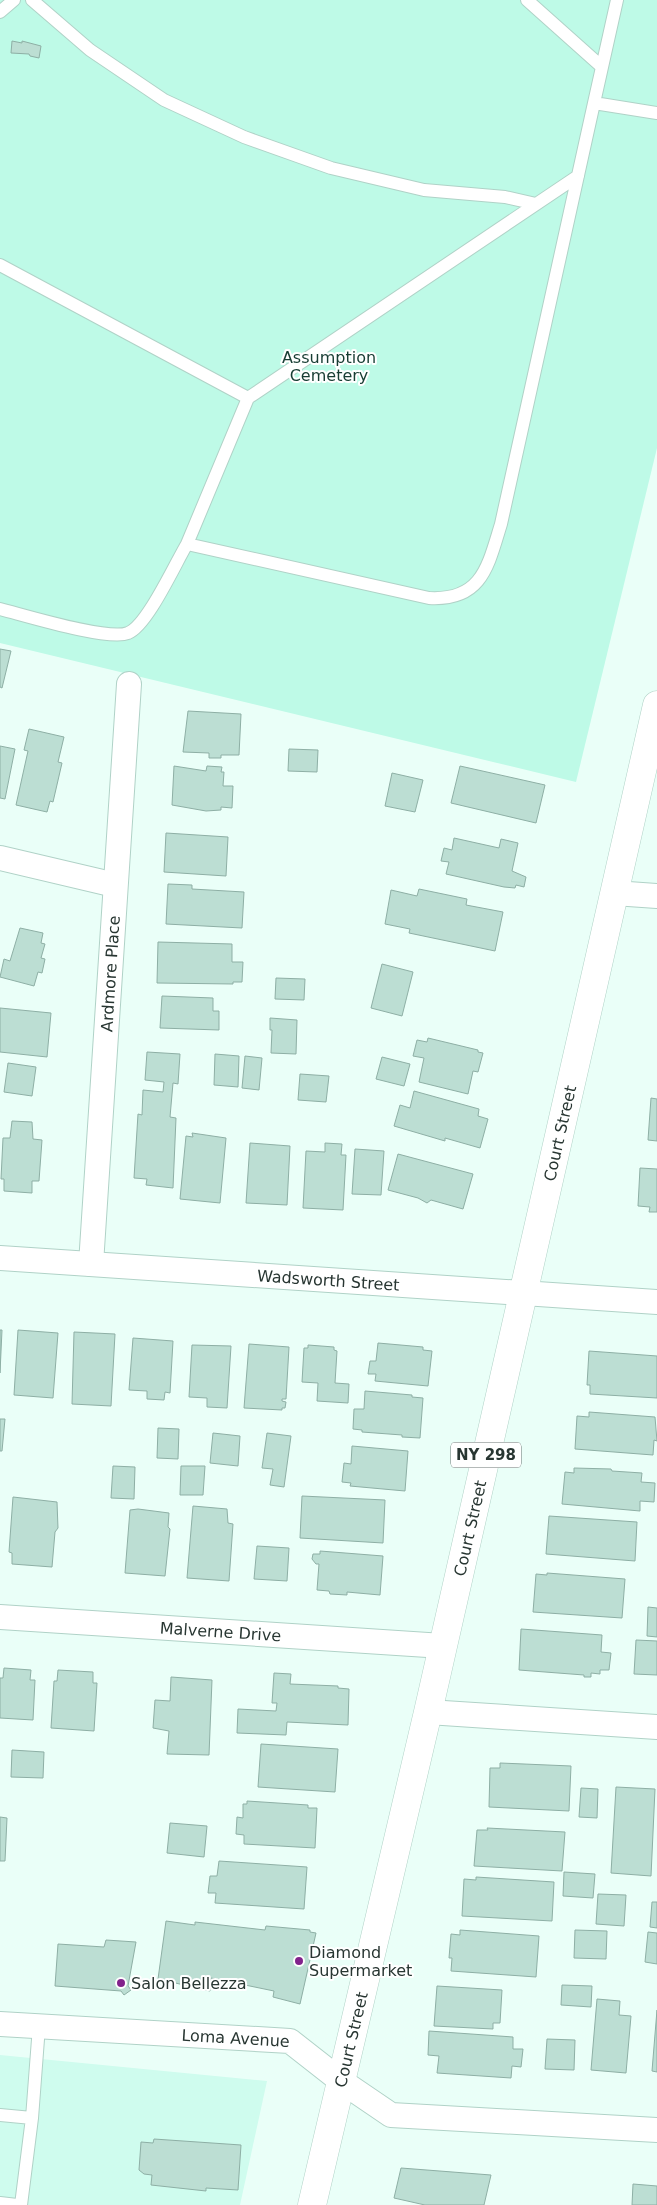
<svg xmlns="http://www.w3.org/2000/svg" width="657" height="2205" viewBox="0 0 657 2205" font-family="'DejaVu Sans',sans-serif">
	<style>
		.built { fill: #cffcee }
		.green { fill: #befae7 }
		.building { fill: #bcded3; stroke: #8eafa5 }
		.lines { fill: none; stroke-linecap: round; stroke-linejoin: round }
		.lane-casing { stroke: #b0d2c7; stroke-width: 14 }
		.street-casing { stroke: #b0d2c7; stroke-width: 26 }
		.primary-casing { stroke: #b0d2c7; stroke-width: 29 }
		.lane { stroke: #fff; stroke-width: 12 }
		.street { stroke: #fff; stroke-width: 24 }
		.primary { stroke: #fff; stroke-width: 28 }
		.poi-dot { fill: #82228c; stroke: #fff; stroke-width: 2 }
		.labels { text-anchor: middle; stroke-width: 4; stroke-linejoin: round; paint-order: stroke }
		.shield { fill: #fff; stroke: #687270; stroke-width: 1 }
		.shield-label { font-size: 15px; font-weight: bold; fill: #283632 }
		.park-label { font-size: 16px; fill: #173d33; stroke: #fff }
		.street-label { font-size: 16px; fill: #283632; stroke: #fff }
		.poi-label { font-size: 16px; fill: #283632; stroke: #fff; text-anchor: start }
	</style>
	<rect width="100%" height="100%" fill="#eafff8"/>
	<!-- built -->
	<path class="built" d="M0,2055L267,2081L240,2205H0Z"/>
	<!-- green -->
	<path class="green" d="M0,0H657V448L576,782L0,643Z"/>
	<!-- building -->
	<path class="building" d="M12,41L22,43V41L41,46L39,58L30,56L29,54L11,53Z
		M0,649L11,651L2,688L0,687Z
		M188,711L241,714L239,755H221V758H209V753L183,752Z
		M29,729L64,737L58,762L62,763L53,802L50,801L47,812L16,805L28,751L24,750Z
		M0,746L15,749L5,799L0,798Z
		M289,749L318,750L317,772L288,771Z
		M174,766L206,771L207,766L222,767L221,772H224L223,786H233L232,808L221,807V810L206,811L172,805Z
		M460,766L545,785L536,823L451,803Z
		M392,773L423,780L415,812L385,806Z
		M166,833L228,837L226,876L164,872Z
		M454,838L499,848L501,839L518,843L512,871L526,877L524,887L516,885L515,888L504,887L446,874L449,862L441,861L444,848L452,850Z
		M168,884L192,885V889L244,892L242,928L166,924Z
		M419,889L467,899L466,905L503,912L495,951L409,933L410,929L385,924L391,890L417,896Z
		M20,928L43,933L41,943L45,944L41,958L45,959L42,973L38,972L34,986L0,977L4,959L10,961Z
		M158,942L232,944V962H243L242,982H233V984L157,983Z
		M382,964L413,972L402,1016L371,1008Z
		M276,978L305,979L304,1000L275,999Z
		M162,996L213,998V1011H219V1030L160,1028Z
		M0,1008L51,1013L47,1057L0,1052Z
		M270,1018L297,1020L296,1054L271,1053L272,1030H270Z
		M428,1038L478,1050V1052L483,1053L478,1072L473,1071L468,1094L419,1082L424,1058L413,1056L417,1040L427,1042Z
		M147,1052L180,1054L178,1084L173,1083L170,1117L176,1118L173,1188L146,1185L147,1179L134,1178L138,1114L142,1115L143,1090L163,1092L164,1082L145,1080Z
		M215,1054L239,1056L238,1087L214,1085Z
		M245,1056L262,1058L259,1090L242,1088Z
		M382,1057L410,1064L404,1086L376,1079Z
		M8,1063L36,1067L32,1096L4,1092Z
		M300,1074L329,1076L326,1102L298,1100Z
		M414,1091L479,1109L478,1116L488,1119L480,1148L445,1138V1141L394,1126L400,1105L410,1108Z
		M651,1098L657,1099V1141L648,1140Z
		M12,1121L32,1122L33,1139L42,1140L39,1181H32V1193L4,1191V1179H1L3,1138H10Z
		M192,1133L226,1138L220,1203L180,1199L186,1136L193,1137Z
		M250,1143L290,1146L287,1205L246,1203Z
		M325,1143L342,1144L341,1155H346L343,1210L303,1208L306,1151L325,1152Z
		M355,1149L384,1151L381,1195L352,1194Z
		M398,1154L473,1174L463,1209L431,1200L427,1203L418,1198L388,1190Z
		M640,1168L657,1169V1212H649L650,1207L638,1206Z
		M0,1330H2L0,1373Z
		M18,1330L58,1333L53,1398L14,1395Z
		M74,1332L115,1334L111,1406L72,1404Z
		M133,1338L173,1341L170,1393L165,1392L164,1400L147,1399V1391L129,1390Z
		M378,1343L423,1347V1350L432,1351L428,1386L375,1381L376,1374H368L370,1361H376Z
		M249,1344L289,1347L286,1399H282V1401L286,1402L285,1408H282V1410L244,1408Z
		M192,1345L231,1346L227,1408L207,1407V1398L189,1397Z
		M308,1345L334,1347V1350L337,1351L335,1383L349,1384L348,1403L317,1401L318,1383L302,1382L304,1348H308Z
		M589,1351L657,1356V1398L590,1394V1385H587Z
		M365,1391L412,1395V1397L423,1398L420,1438L402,1437V1435L362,1432V1430L353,1429L354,1409H364Z
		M589,1412L655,1417L657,1441L654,1440L653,1455L575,1449L577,1416L589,1417Z
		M0,1419H5L2,1451H0Z
		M158,1428L179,1429L178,1459L157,1458Z
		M213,1433L240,1436L238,1466L210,1463Z
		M267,1433L291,1436L284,1487L270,1485L273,1469L262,1468Z
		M352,1446L408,1451L405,1491L350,1486L351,1483L342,1482L344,1463L351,1464Z
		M113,1466L135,1467L134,1499L111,1498Z
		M181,1466H205L203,1495H180Z
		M574,1468L611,1469L612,1471L642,1473L641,1482L655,1483L654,1502L640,1501V1511L562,1504L565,1472L574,1473Z
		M302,1496L385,1500L383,1543L300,1538Z
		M13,1497L57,1502L58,1528L55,1532L52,1567L12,1564V1553L9,1552Z
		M193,1506L227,1509L228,1523L233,1524L229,1581L187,1578Z
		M138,1509L169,1513L168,1527L170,1529L165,1576L125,1573L130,1510Z
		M549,1516L637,1522L635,1561L546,1554Z
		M257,1546L289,1548L287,1581L254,1579Z
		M320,1551L383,1556L380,1595L347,1592V1595L330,1594L329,1591L317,1590L319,1564H316L312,1559L313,1554H320Z
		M547,1573L625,1579L622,1618L533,1612L536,1574L547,1575Z
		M648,1607L657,1608V1637L647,1636Z
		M521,1629L602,1635L601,1652L611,1653L609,1670H600V1674L591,1673V1677H584V1675L519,1670Z
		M636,1640L657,1641V1675L634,1674Z
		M4,1668L31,1670L30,1680H35L33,1720L0,1718V1678H3Z
		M58,1670L93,1672V1683H97L94,1731L51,1728L54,1681H57Z
		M274,1673L291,1674L290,1684L338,1686V1688L349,1689L348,1725L287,1722L286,1735L237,1733L238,1709L276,1711L277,1703H272Z
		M171,1677L212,1680L209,1755L167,1754L169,1731L153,1728L155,1700L170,1701Z
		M261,1744L338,1749L335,1792L258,1787Z
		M12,1750L44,1752L43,1778L11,1777Z
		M500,1763L571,1766L569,1811L489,1807L490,1768H500Z
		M616,1787L655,1789L651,1876L611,1873Z
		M581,1788L598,1789L597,1818L579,1817Z
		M247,1801L308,1805V1808H317L315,1848L244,1844V1835L236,1834L237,1817L243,1818V1804H247Z
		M0,1817L7,1818L5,1861H0Z
		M170,1823L207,1826L204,1857L167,1853Z
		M487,1828L565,1832L562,1871L474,1866L477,1830H488Z
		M219,1861L307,1867L304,1909L215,1903L216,1893H208L210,1876H217Z
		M564,1872L595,1874L593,1898L563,1896Z
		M476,1877L554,1882L552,1921L462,1916L464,1879L476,1880Z
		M598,1894L626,1895L624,1926L596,1924Z
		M652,1902H657V1928L650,1927Z
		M166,1921L195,1925V1922L265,1930L266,1926L310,1930V1932L316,1933L300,2004L273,1997L274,1991L211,1978L210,1991L158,1979Z
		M460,1930L539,1936L536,1977L451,1971L452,1958H449L451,1934L460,1935Z
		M575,1930L607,1931L606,1959L574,1958Z
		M648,1932L657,1933V1964L645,1962Z
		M106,1940L136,1942L128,1986L131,1990L124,1995L121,1991L55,1986L58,1944L104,1947Z
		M562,1985L592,1986L591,2007L561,2005Z
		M437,1986L502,1990L500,2023H493V2029L434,2026Z
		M597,1999L620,2001L619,2015L631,2016L626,2073L591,2070Z
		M657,2010V2072L652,2071Z
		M429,2031L513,2037V2049H523L521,2067L512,2066L511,2078L437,2073L439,2056L428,2055Z
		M547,2039L575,2040L574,2070L545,2069Z
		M154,2139L241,2145L238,2190L206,2188V2191L151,2185L152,2175L144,2174L139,2170L141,2142L153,2143Z
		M401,2168L491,2175L484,2205H425L394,2198Z
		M633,2184L657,2186V2205H632Z"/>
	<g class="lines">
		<defs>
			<path id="lane" d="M32,0L90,50L164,100L244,137L331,168L424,190L505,197L536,204
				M527,0L602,67
				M0,12L14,0
				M594,103L617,0
				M0,265L248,398
				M187,544L248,398L578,176
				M0,609C24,615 108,641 128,633C147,626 175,564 187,544L429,598C482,601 488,566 501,524L594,103L657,113
				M0,2115L32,2118L39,2026
				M0,2203L17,2205
				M21,2205L32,2118"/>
			<g id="street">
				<path d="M0,858L115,885"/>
				<path d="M614,893L657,896"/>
				<path id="s1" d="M0,1258L657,1302"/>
				<path id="s2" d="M91,1264L129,684"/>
				<path id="s3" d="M0,1617L443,1646"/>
				<path d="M428,1712L657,1727"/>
				<path id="s4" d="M0,2024L290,2041L341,2081L391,2115L657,2130"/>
			</g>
			<g id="primary">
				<path id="s5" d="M312,2205L428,1712L657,705"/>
			</g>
		</defs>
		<!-- lane casing -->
		<use href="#lane" class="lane-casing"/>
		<!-- street casing -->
		<use href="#street" class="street-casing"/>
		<!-- primary casing -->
		<use href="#primary" class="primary-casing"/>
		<!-- lane -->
		<use href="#lane" class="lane"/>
		<!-- street -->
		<use href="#street" class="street"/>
		<!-- primary -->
		<use href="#primary" class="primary"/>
	</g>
	<!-- markers -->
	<g class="poi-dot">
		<circle cx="299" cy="1961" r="5"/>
		<circle cx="121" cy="1983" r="5"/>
	</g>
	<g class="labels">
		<!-- shield labels -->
		<rect class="shield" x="451" y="1442.5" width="70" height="25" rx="4"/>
		<g class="shield-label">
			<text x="486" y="1460">NY 298</text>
		</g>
		<!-- park labels -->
		<g class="park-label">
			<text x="329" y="363">Assumption<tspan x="329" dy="18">Cemetery</tspan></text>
		</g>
		<!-- street labels -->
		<g class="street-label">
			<text dy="6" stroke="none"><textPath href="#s2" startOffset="291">Ardmore Place</textPath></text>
			<text dy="6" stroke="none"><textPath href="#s5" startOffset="1100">Court Street</textPath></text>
			<text dy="6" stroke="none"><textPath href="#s1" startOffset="329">Wadsworth Street</textPath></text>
			<text dy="6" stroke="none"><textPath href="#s5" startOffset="695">Court Street</textPath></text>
			<text dy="6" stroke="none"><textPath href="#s3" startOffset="221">Malverne Drive</textPath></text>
			<text dy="6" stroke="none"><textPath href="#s4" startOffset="236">Loma Avenue</textPath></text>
			<text dy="6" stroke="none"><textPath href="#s5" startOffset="170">Court Street</textPath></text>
		</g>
		<!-- poi labels -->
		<g class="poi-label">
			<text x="309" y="1958">Diamond<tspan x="309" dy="18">Supermarket</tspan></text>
			<text x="131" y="1989">Salon Bellezza</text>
		</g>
	</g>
</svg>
